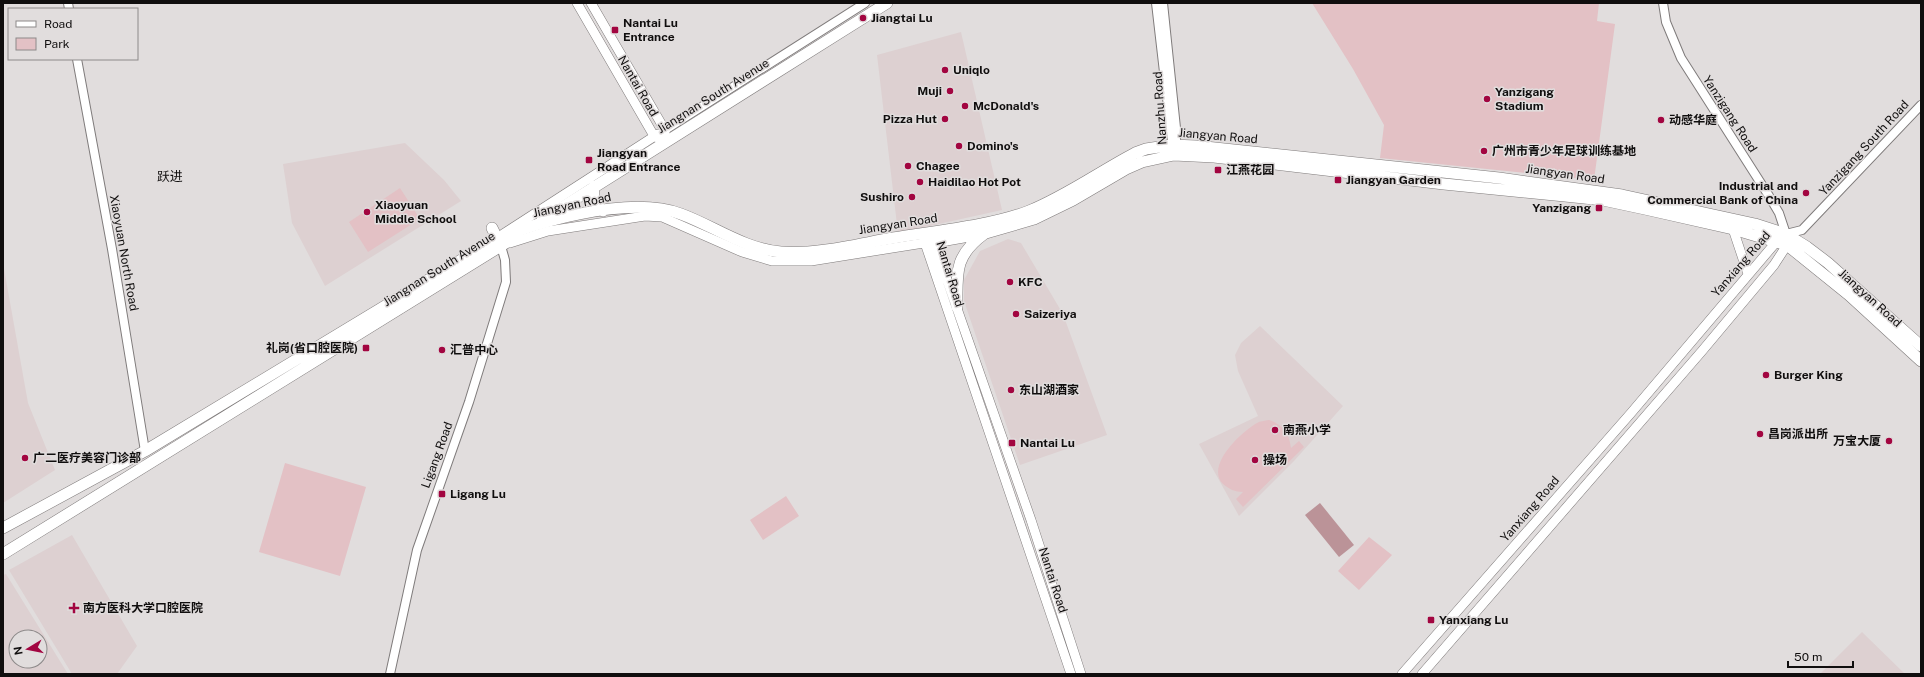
<svg xmlns="http://www.w3.org/2000/svg" width="1924" height="677" viewBox="0 0 1924 677" font-family="'Public Sans','Noto Sans SC',sans-serif">
	<style>
		.built { fill: #ddd0d1; fill-rule: evenodd }
		.green { fill: #e3c1c5 }
		.water { fill: #bb9398 }
		.lines { fill: none; stroke-linecap: round; stroke-linejoin: round }
		.tertiary-casing { stroke: #7f7b7b; stroke-width: 10 }
		.secondary-casing { stroke: #7f7b7b; stroke-width: 10 }
		.primary-casing { stroke: #7f7b7b; stroke-width: 12 }
		.tertiary { stroke: #fff; stroke-width: 8 }
		.secondary { stroke: #fff; stroke-width: 9 }
		.primary { stroke: #fff; stroke-width: 11 }
		.poi-dot { fill: #a20540; stroke: #e1dddd; stroke-width: 1.5 }
		.labels { text-anchor: middle; stroke-width: 3; stroke-linejoin: round; paint-order: stroke }
		.poi-label { font-size: 12px; font-weight: bold; fill: #100e0e; stroke: #e1dddd; text-anchor: start }
		.street-label { font-size: 12px; fill: #100e0e; stroke: #e1dddd }
		.neighbourhood-label { font-size: 13px; fill: #100e0e; stroke: #e1dddd }
	</style>
	<rect width="100%" height="100%" fill="#e1dddd"/>
	<!-- built -->
	<path class="built" d="M961,32L1002,210L898,233L877,55Z
		M405,143L444,180L461,201L325,286L292,223L283,164Z
		M1008,239L1021,243L1063,314L1107,435L1020,465L964,301V280L980,251Z
		M3,263L28,403L55,470L3,503Z
		M1260,326L1343,406L1294,461L1239,516L1199,444L1258,416L1238,371L1235,355L1241,343Z
		M72,535L137,646L117,674H72L9,570Z
		M6,574L68,674H3V575ZM16,637H40V661H16Z
		M1862,632L1905,674H1820Z"/>
	<!-- green -->
	<path class="green" d="M1312,3H1599L1597,21L1615,24L1594,180L1380,158L1384,125L1353,69Z
		M400,188L420,219L368,252L349,222Z
		M1269,420C1283,425 1289,433 1291,448L1299,441L1304,447L1243,507L1236,499L1243,492C1235,492 1229,489 1223,484C1205,466 1241,432 1257,423C1260,421 1264,421 1269,420Z
		M285,463L366,487L340,576L259,552Z
		M786,496L799,516L763,540L750,520Z
		M1369,537L1392,555L1359,590L1338,571Z"/>
	<!-- water -->
	<path class="water" d="M1320,503L1354,545L1339,557L1305,515Z"/>
	<g class="lines">
		<defs>
			<path id="tertiary" d="M68,3L69,9
				M1156,3L1173,150
				M1163,3L1176,128V146
				M1663,3L1666,22L1681,58L1769,196L1779,213L1786,234L1802,230L1921,105
				M77,59L112,249L145,451
				M665,130L865,3
				M390,674L417,550L469,402L506,282L505,260L501,246"/>
			<path id="secondary" d="M577,3L654,136L665,142V130L662,125L591,3
				M1733,229L1748,274
				M930,232L925,243L1071,674
				M503,234L658,134
				M932,237L1031,520L1081,674
				M510,243L548,231L645,216L662,217L742,252L772,261H811L930,242
				M1402,674L1631,413L1777,241
				M1422,674L1702,351L1774,265L1787,245"/>
			<path id="primary" d="M594,186C593,196 594,205 603,211
				M542,220L887,3
				M492,228L500,244
				M935,242L986,233L1034,219L1073,200L1126,169L1142,162L1174,155L1214,157L1444,184L1565,196L1603,200L1645,209L1733,229L1787,245L1849,295L1921,361
				M957,307C957,273 954,256 984,234
				M3,528L145,451L481,248C527,221 631,195 681,214C714,226 744,249 781,252C816,255 858,244 893,238C935,231 990,226 1029,211C1066,196 1099,172 1135,153L1146,149L1172,145L1196,146L1499,178L1622,195L1755,224L1786,234L1807,247L1828,263L1921,346
				M3,554L517,236"/>
		</defs>
		<!-- tertiary casing -->
		<use href="#tertiary" class="tertiary-casing"/>
		<!-- secondary casing -->
		<use href="#secondary" class="secondary-casing"/>
		<!-- primary casing -->
		<use href="#primary" class="primary-casing"/>
		<!-- tertiary -->
		<use href="#tertiary" class="tertiary"/>
		<!-- secondary -->
		<use href="#secondary" class="secondary"/>
		<!-- primary -->
		<use href="#primary" class="primary"/>
	</g>
	<!-- markers -->
	<g class="poi-dot">
		<circle cx="863" cy="18" r="4"/>
		<rect x="611" y="26" width="8" height="8" rx="2"/>
		<circle cx="945" cy="70" r="4"/>
		<circle cx="950" cy="91" r="4"/>
		<circle cx="1487" cy="99" r="4"/>
		<circle cx="965" cy="106" r="4"/>
		<circle cx="945" cy="119" r="4"/>
		<circle cx="1661" cy="120" r="4"/>
		<circle cx="959" cy="146" r="4"/>
		<circle cx="1484" cy="151" r="4"/>
		<rect x="585" y="156" width="8" height="8" rx="2"/>
		<circle cx="908" cy="166" r="4"/>
		<rect x="1214" y="166" width="8" height="8" rx="2"/>
		<rect x="1334" y="176" width="8" height="8" rx="2"/>
		<circle cx="920" cy="182" r="4"/>
		<circle cx="1806" cy="193" r="4"/>
		<circle cx="912" cy="197" r="4"/>
		<rect x="1595" y="204" width="8" height="8" rx="2"/>
		<circle cx="367" cy="212" r="4"/>
		<circle cx="1010" cy="282" r="4"/>
		<circle cx="1016" cy="314" r="4"/>
		<rect x="362" y="344" width="8" height="8" rx="2"/>
		<circle cx="442" cy="350" r="4"/>
		<circle cx="1766" cy="375" r="4"/>
		<circle cx="1011" cy="390" r="4"/>
		<circle cx="1275" cy="430" r="4"/>
		<circle cx="1760" cy="434" r="4"/>
		<circle cx="1889" cy="441" r="4"/>
		<rect x="1008" y="439" width="8" height="8" rx="2"/>
		<circle cx="25" cy="458" r="4"/>
		<circle cx="1255" cy="460" r="4"/>
		<rect x="438" y="490" width="8" height="8" rx="2"/>
		<path d="M72 602h4v4h4v4h-4v4h-4v-4h-4v-4h4z"/>
		<rect x="1427" y="616" width="8" height="8" rx="2"/>
	</g>
	<g class="labels">
		<!-- poi labels -->
		<g class="poi-label">
			<text x="871" y="22">Jiangtai Lu</text>
			<text x="623" y="27">Nantai Lu<tspan x="623" dy="14">Entrance</tspan></text>
			<text x="953" y="74">Uniqlo</text>
			<text x="942" y="95" text-anchor="end">Muji</text>
			<text x="1495" y="96">Yanzigang<tspan x="1495" dy="14">Stadium</tspan></text>
			<text x="973" y="110">McDonald's</text>
			<text x="937" y="123" text-anchor="end">Pizza Hut</text>
			<text x="1669" y="124">动感华庭</text>
			<text x="967" y="150">Domino's</text>
			<text x="1492" y="155">广州市青少年足球训练基地</text>
			<text x="597" y="157">Jiangyan<tspan x="597" dy="14">Road Entrance</tspan></text>
			<text x="916" y="170">Chagee</text>
			<text x="1226" y="174">江燕花园</text>
			<text x="1346" y="184">Jiangyan Garden</text>
			<text x="928" y="186">Haidilao Hot Pot</text>
			<text x="1798" y="190" text-anchor="end">Industrial and<tspan x="1798" dy="14">Commercial Bank of China</tspan></text>
			<text x="904" y="201" text-anchor="end">Sushiro</text>
			<text x="375" y="209">Xiaoyuan<tspan x="375" dy="14">Middle School</tspan></text>
			<text x="1591" y="212" text-anchor="end">Yanzigang</text>
			<text x="1018" y="286">KFC</text>
			<text x="1024" y="318">Saizeriya</text>
			<text x="358" y="352" text-anchor="end">礼岗(省口腔医院)</text>
			<text x="450" y="354">汇普中心</text>
			<text x="1774" y="379">Burger King</text>
			<text x="1019" y="394">东山湖酒家</text>
			<text x="1283" y="434">南燕小学</text>
			<text x="1768" y="438">昌岗派出所</text>
			<text x="1881" y="445" text-anchor="end">万宝大厦</text>
			<text x="1020" y="447">Nantai Lu</text>
			<text x="33" y="462">广二医疗美容门诊部</text>
			<text x="1263" y="464">操场</text>
			<text x="450" y="498">Ligang Lu</text>
			<text x="83" y="612">南方医科大学口腔医院</text>
			<text x="1439" y="624">Yanxiang Lu</text>
		</g>
		<!-- street labels -->
		<g class="street-label">
			<text transform="translate(638 86) rotate(60)" y="4">Nantai Road</text>
			<text transform="translate(713 96) rotate(-32)" y="4">Jiangnan South Avenue</text>
			<text transform="translate(1160 108) rotate(-94)" y="4">Nanzhu Road</text>
			<text transform="translate(1730 114) rotate(57)" y="4">Yanzigang Road</text>
			<text transform="translate(1218 136) rotate(5)" y="4">Jiangyan Road</text>
			<text transform="translate(1864 148) rotate(-47)" y="4">Yanzigang South Road</text>
			<text transform="translate(1565 174) rotate(8)" y="4">Jiangyan Road</text>
			<text transform="translate(572 205) rotate(-12)" y="4">Jiangyan Road</text>
			<text transform="translate(898 224) rotate(-9)" y="4">Jiangyan Road</text>
			<text transform="translate(124 253) rotate(80)" y="4">Xiaoyuan North Road</text>
			<text transform="translate(1741 264) rotate(-49)" y="4">Yanxiang Road</text>
			<text transform="translate(439 269) rotate(-32)" y="4">Jiangnan South Avenue</text>
			<text transform="translate(950 274) rotate(73)" y="4">Nantai Road</text>
			<text transform="translate(1870 298) rotate(42)" y="4">Jiangyan Road</text>
			<text transform="translate(437 455) rotate(-70)" y="4">Ligang Road</text>
			<text transform="translate(1530 509) rotate(-49)" y="4">Yanxiang Road</text>
			<text transform="translate(1053 580) rotate(72)" y="4">Nantai Road</text>
		</g>
		<!-- neighbourhood labels -->
		<g class="neighbourhood-label">
			<text x="170" y="181">跃进</text>
		</g>
	</g>
	<!-- border -->
	<rect width="1924" height="677" fill="none" stroke="#100e0e" stroke-width="8"/>
	<!-- legend -->
	<rect x="8" y="8" width="130" height="52" fill="#e1dddd" stroke="#8d8a8a"/>
	<rect x="16" y="21" width="20" height="6" fill="#ffffff" stroke="#8d8a8a"/>
	<text x="44" y="28" font-size="12" fill="#100e0e">Road</text>
	<rect x="16" y="38" width="20" height="12" fill="#e3c1c5" stroke="#8d8a8a"/>
	<text x="44" y="48" font-size="12" fill="#100e0e">Park</text>
	<!-- north arrow -->
	<g transform="translate(28 649) rotate(260)"><circle r="19" fill="#e1dddd" stroke="#8d8a8a"/>
	<path d="M0-3L7 15L0 10L-7 15Z" fill="#a20540"/>
	<text y="-6" font-size="11" font-weight="bold" text-anchor="middle" fill="#100e0e">N</text>
	</g>
	<!-- scale -->
	<path d="M1788 661v6h65v-6" fill="none" stroke="#100e0e" stroke-width="2"/>
	<text x="1794" y="661" font-size="12" fill="#100e0e" stroke="#e1dddd" stroke-width="3" paint-order="stroke">50 m</text>
</svg>
